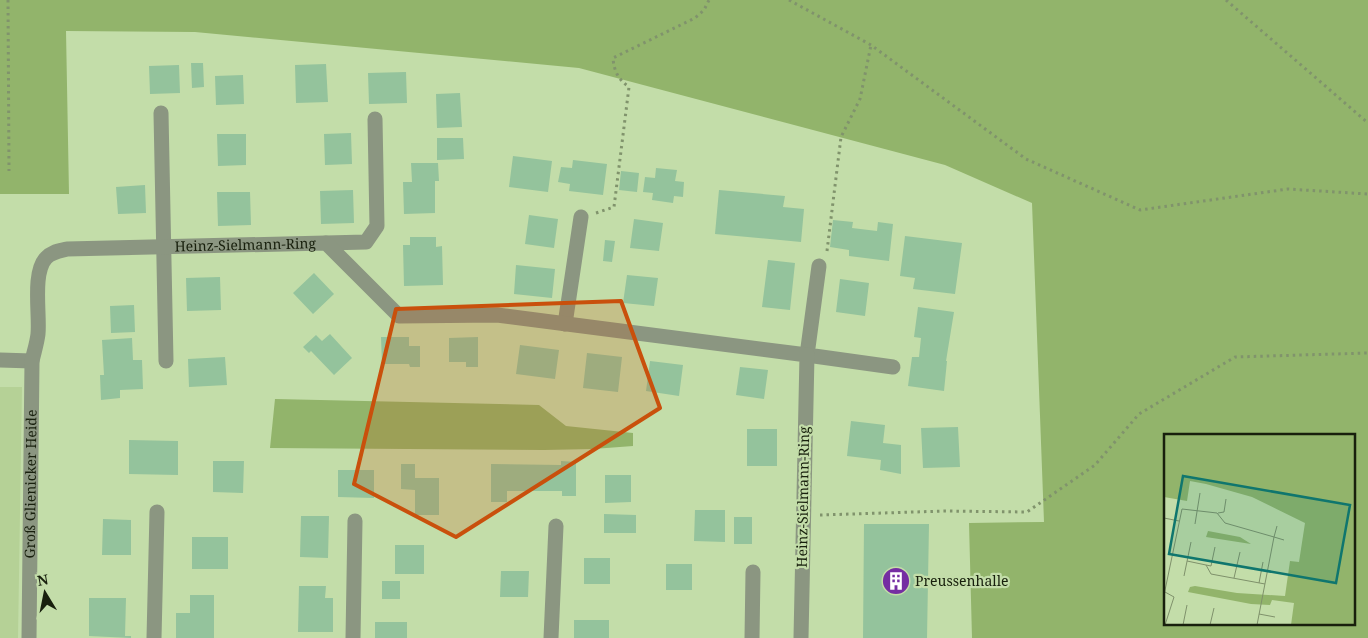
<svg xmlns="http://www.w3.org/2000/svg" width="1368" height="638" viewBox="0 0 1368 638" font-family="'Noto Serif',serif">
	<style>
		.built { fill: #b5d196 }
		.green { fill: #92b46b; fill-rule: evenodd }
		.building { fill: #94c39c }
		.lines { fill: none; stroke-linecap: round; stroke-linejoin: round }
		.path { stroke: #80936c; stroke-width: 3; stroke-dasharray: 2.5 4; stroke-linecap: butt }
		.street { stroke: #8b9681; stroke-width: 15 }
		.marked { fill: #c9500c; fill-opacity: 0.2; stroke: #c9500c; stroke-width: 4; stroke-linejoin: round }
		.labels { text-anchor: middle; stroke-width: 4.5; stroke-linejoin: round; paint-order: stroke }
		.street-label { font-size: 14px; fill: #18200d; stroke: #c3dda9 }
		.poi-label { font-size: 14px; fill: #18200d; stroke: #c3dda9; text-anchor: start }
		.inset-road { fill: none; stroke: #7f916b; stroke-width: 1 }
		.view { fill: #0f766e; fill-opacity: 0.15; stroke: #0f766e; stroke-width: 2.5 }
		.inset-edge { fill: none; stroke: #18200d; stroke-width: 2.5 }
	</style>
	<rect width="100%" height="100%" fill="#c3dda9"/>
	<!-- built -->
	<path class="built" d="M0,387H22L18,638H0Z"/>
	<!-- green -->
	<path class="green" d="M0,0H1368V638H972L969,523L1044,522L1032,203L945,165L579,68L195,32L66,31L69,194H0ZM1166,436H1354V624H1166Z
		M275,399L539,405L566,426L633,433V446L593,449L544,450L270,448Z"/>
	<!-- building -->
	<path class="building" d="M191,63H203L204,87L192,88Z
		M326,64L328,102L296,103L295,65Z
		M179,65L180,93L150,94L149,66Z
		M406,72L407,103L369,104L368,73Z
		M243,75L244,104L216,105L215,76Z
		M460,93L462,127L437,128L436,94Z
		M351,133L352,164L325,165L324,134Z
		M217,134H246V165L218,166Z
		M437,138H463L464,159L437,160Z
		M513,156L552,161L548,192L509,187Z
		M573,160L607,164L603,195L569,191L570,184L558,182L561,167L572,168Z
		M411,163H438L439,181H435V213L404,214L403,182H412Z
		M656,168L677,170L675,181L684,182L683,197L674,196L673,203L652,200L653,193L643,192L645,177L655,178Z
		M621,171L639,173L637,192L619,190Z
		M145,185L146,213L118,214L116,187Z
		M353,190L354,223L321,224L320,191Z
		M719,190L785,196L783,207L804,209L801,242L715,234Z
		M217,192H250L251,225L218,226Z
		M529,215L558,219L554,248L525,244Z
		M634,219L663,223L659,251L630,248Z
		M833,220L853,222L852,228L877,231L878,222L893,224L889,261L849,256V250L830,247Z
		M905,236L962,243L955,294L913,289L915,278L900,276Z
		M410,237H436V247L442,246L443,285L404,286L403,245H410Z
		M605,240L615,241L612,262L603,261Z
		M768,260L795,263L790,310L762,307Z
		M516,265L555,269L552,298L514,294Z
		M314,273L334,294L313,314L293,293Z
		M627,275L658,278L654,306L623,303Z
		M220,277L221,310L187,311L186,278Z
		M840,279L869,283L865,316L836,312Z
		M134,305L135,332L111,333L110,306Z
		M918,307L954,312L946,361H947L944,391L908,386L912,357H919L921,338L914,337Z
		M330,334L352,358L334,375L311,351L309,353L303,347L316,335L322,341Z
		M381,337H409V346H420V367H410L409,364H382Z
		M478,337V367H466V362H449V338Z
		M132,338L133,360H142L143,389L120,390V398L101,400L100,375H104L102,340Z
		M520,345L559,350L555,379L516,374Z
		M587,353L622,357L618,392L583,388Z
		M225,357L227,385L189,387L188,359Z
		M650,361L683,365L679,396L646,391Z
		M740,367L768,370L764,399L736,395Z
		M851,421L885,425L883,443L901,445V474L880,470L881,460L847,456Z
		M958,427L960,467L923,468L921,428Z
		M747,429H777V466H747Z
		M129,440L178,441V475L129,474Z
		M213,461H244L243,493L213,492Z
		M561,461L576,462V496H562V491H507V502H491V464L561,465Z
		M401,464H415V478H439V515H415V490L401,489Z
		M338,470H374V498L338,497Z
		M605,475H631V502L605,503Z
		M695,510H725V542L694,541Z
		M604,514L636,515V533H604Z
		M301,516H329L328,558L300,557Z
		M734,517H752V544H734Z
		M103,519L131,520V555H102Z
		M864,524H929L927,638H863Z
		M192,537H228V569H192Z
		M395,545H424V574H395Z
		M584,558H610V584H584Z
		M666,564H692V590H666Z
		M501,571H529L528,597H500Z
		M382,581H400V599H382Z
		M299,586H326L325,598H333V632H298Z
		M190,595H214V638H176V613H190Z
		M89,598H126L125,636H131V638L89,636Z
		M574,620H609V638H574Z
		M375,622H407V638H375Z"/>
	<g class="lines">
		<!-- path -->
		<path class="path" d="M8,0L9,171
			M789,0L871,45L1026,159L1140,210L1288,189L1368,194
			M1226,0L1368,123
			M596,213L614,207L629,87C618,79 614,71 613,58L695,18L704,10L709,0
			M827,251L841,137L860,99L871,45
			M820,515L945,511L1027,512L1095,465L1139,414L1235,357L1368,353"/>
		<!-- street -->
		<g class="street">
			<path d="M161,113L166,361"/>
			<path d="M326,243L366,242L377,226L375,119"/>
			<path d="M819,266L807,355L893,367"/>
			<path d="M565,324L581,217"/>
			<path d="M0,360L32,361"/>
			<path id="s1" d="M29,638L32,361C34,352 37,343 38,334C40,315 32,273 46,258C51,252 59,251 67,249L326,243L399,316L497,315L807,355L801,638"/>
			<path d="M154,638L157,512"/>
			<path d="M353,638L355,521"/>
			<path d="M551,638L556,526"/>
			<path d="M752,638L753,572"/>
		</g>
	</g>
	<!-- marked area -->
	<path class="marked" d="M621,301L660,408L456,537L354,484L396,309Z"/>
	<!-- icons -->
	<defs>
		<symbol id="building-disc" viewBox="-11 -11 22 22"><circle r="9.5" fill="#752ea2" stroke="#c3dda9"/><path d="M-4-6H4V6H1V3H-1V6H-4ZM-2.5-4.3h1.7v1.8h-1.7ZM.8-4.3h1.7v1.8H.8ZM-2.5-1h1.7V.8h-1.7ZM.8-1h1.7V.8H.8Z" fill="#fff"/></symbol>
	</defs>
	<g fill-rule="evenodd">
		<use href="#building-disc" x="880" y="565" width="32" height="32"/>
	</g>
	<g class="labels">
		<!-- street labels -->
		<g class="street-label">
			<text dy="5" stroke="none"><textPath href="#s1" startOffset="584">Heinz-Sielmann-Ring</textPath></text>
			<text dy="5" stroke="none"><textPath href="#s1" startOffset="154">Groß Glienicker Heide</textPath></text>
			<text transform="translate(803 497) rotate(-89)" y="5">Heinz-Sielmann-Ring</text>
		</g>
		<!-- poi labels -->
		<g class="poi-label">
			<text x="915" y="586">Preussenhalle</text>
		</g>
	</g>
	<!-- overview -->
	<g transform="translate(1164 434)">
		<rect width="191" height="191" fill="#c3dda9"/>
		<path d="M0,0H191V191H127L130,169L108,166L106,171L87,170L24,158L26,153L31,152L73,159L121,162L126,127L135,128L141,89L88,63L42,50L26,47L23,67L0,63ZM44,97L76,103L87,110L42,103Z" fill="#92b46b"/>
		<path class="inset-road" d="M54,79L60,78L62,65M0,84L15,87M31,90L36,59M113,92L110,103L120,106M23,127L42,131L47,140L101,150M42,131L47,132L51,113M20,142L27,108M70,144L76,118M95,149L99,128M1,158L10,163L1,191M0,161L18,75L53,79L61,89L110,103L93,191M95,180L111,183M19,191L23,171M46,191L50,174"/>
		<path class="view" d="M19,42L186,71L172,149L5,120Z"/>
		<rect width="191" height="191" class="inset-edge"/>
	</g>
	<!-- north arrow -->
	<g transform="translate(45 593) rotate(350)" stroke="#c3dda9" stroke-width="4" paint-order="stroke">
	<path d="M0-4L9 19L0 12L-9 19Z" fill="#18200d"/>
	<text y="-8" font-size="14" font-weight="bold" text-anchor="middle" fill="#18200d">N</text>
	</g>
</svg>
